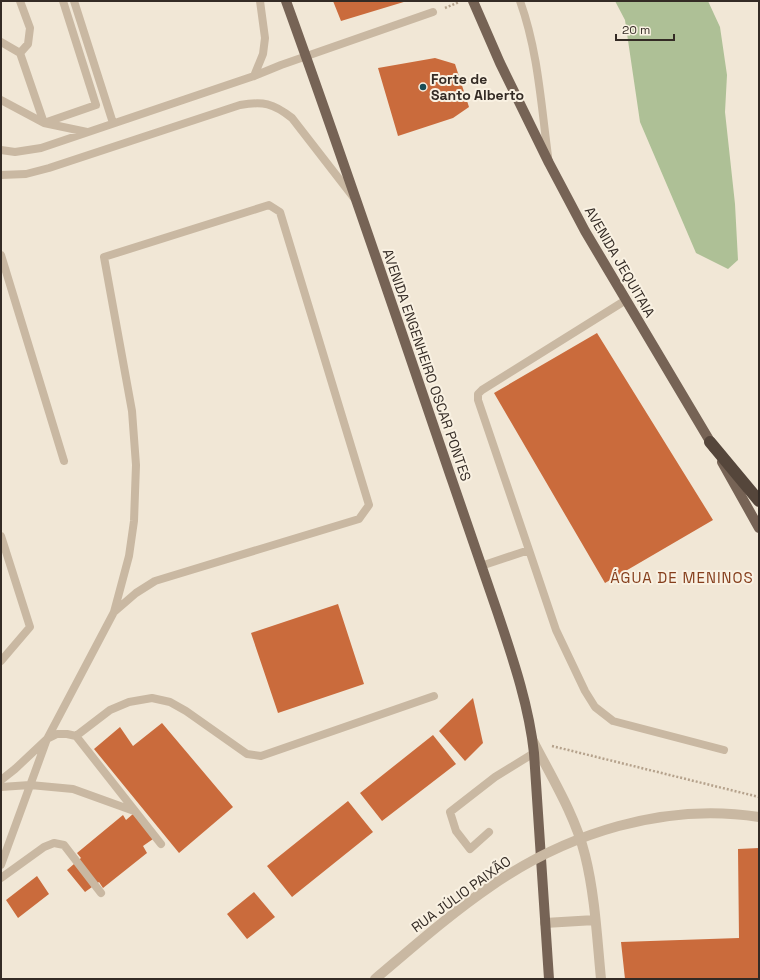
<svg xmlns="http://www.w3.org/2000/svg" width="760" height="980" viewBox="0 0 760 980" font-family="'Space Grotesk',sans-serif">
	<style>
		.green { fill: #aec096 }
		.building { fill: #ca6b3c }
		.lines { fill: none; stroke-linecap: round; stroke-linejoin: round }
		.path { stroke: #b5a28c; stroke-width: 2.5; stroke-dasharray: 2 2; stroke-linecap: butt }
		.lane { stroke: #c9b8a2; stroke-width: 8 }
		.street { stroke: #c9b8a2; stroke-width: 10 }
		.primary { stroke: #766355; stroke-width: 10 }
		.highway { stroke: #55463b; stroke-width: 12 }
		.street-bridge { stroke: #c9b8a2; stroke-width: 10 }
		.poi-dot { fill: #1a4d56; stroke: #f9f1e2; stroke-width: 1.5 }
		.labels { text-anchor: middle; stroke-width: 4; stroke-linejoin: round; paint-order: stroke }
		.poi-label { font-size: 14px; font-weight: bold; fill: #342b25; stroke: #f9f1e2; text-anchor: start }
		.street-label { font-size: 14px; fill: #342b25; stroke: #f9f1e2 }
		.neighbourhood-label { font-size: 15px; letter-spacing: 1px; fill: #853e1c; stroke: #f9f1e2 }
	</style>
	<rect width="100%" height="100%" fill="#f1e7d6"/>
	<!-- green -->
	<path class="green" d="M615,1H708L720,27L727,75L725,112L735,204L738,260L728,269L696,253L640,122L625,20Z"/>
	<!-- building -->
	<path class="building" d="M333,1H407L341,21Z
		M435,58L455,64L469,107L453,118L398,136L378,68Z
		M597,333L713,520L605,583L494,393Z
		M338,604L364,684L278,713L251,633Z
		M473,698L483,743L465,761L439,731Z
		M162,723L233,807L179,853L94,749L120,727L133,746Z
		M433,735L456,764L382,821L360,793Z
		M348,801L373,832L292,897L267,866Z
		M133,814L153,839L143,846L147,853L103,888L99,882L85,892L67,870L81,858L77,853L123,815L126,820Z
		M759,848V979H625L621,942L739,938L738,849Z
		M37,876L49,894L18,918L6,900Z
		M254,892L275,917L247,939L227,914Z"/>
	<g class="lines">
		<!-- path -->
		<path class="path" d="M445,8L459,2
			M552,746L759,797"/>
		<!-- lane -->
		<path class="lane" d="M74,1L113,123
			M520,1C538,51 541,104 548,156
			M1,42L20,53L28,44L30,28L20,1
			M20,53L44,123L96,105L63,1
			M254,76L263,54L265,38L260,1
			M1,100L44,123L87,132
			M1,150L15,152L41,148L254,76L281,65L433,12
			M1,175L26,174L49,168L240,105C263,101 273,103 292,118L354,198
			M1,255L64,461
			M1,536L30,627L1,661
			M529,550L478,400V394L482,390L626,300
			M481,566L529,550L556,630L585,691L595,707L613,721L724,750
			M76,736L110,710L129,702L152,698L170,702L186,711L247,754L261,756L434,696
			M1,780L15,769L47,739L57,734H67L76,736L161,844
			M1,787L30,785L73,789L134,811
			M489,832L470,849L456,831L450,812L495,777L534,753
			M1,865L47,739L114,612L129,556L134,521L136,465L132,411L104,257L269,205L280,212L369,505L359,519L155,581L136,593L114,612
			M1,878L44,847L54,843L64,845L101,893"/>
		<!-- street -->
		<path class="street" d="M533,741C552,778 575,815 585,855C595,895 597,938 601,979
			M545,923L595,920"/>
		<!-- primary -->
		<path class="primary" d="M286,1C344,161 398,322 453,483C468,526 483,570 498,614C513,659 529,706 534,753L549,979
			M473,1L500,63L549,163L585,231L714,448
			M722,462L759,528"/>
		<!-- highway -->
		<path class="highway" d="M710,442L759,501"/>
		<!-- street-bridge -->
		<path class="street-bridge" d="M375,979C413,947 450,914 491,886C568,833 665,802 759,817"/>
	</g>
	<!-- markers -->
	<circle class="poi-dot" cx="423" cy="87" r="4"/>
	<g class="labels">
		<!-- poi labels -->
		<g class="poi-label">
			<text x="431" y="84">Forte de<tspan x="431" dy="16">Santo Alberto</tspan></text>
		</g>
		<!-- street labels -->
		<g class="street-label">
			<text transform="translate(620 262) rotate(60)" y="5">AVENIDA JEQUITAIA</text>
			<text transform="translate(427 365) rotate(71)" y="5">AVENIDA ENGENHEIRO OSCAR PONTES</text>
			<text transform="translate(461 894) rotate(-36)" y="5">RUA JÚLIO PAIXÃO</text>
		</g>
		<!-- neighbourhood labels -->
		<g class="neighbourhood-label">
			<text x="682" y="583">ÁGUA DE MENINOS</text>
		</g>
	</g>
	<!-- border -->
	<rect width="760" height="980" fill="none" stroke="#342b25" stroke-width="4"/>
	<!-- scale -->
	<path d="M616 34v6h58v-6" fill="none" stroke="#342b25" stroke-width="2"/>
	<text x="622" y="34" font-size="12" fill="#342b25" stroke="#f9f1e2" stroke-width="3" paint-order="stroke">20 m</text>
</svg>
